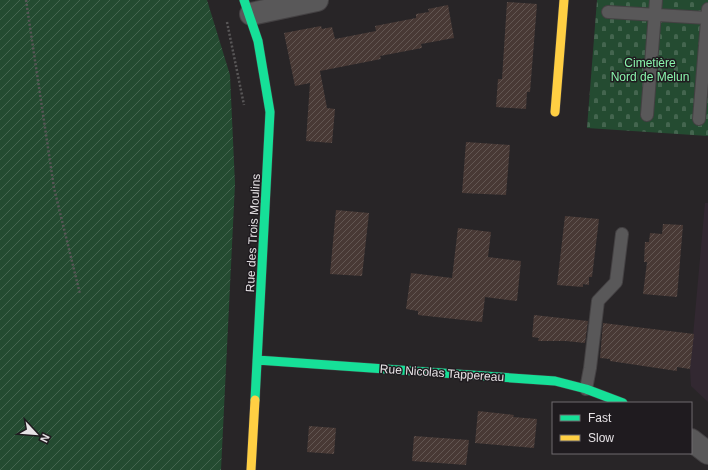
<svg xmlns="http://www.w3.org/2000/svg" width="708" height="470" viewBox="0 0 708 470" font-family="Helvetica,sans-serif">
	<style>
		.built { fill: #322831 }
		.cemetery { fill: url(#cemetery-stones) }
		.garden { fill: url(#garden-furrows) }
		.building { fill: url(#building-hatch) }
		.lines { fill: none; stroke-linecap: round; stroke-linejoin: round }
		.lane-casing { stroke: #444143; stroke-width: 14 }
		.street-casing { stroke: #444143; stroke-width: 24 }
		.fast-casing { stroke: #444143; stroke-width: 10 }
		.slow-casing { stroke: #444143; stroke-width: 10 }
		.path { stroke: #585657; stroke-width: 2.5; stroke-dasharray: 2 2; stroke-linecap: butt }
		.lane { stroke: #595859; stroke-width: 12 }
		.street { stroke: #595859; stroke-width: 22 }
		.fast { stroke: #16e098; stroke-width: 9 }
		.slow { stroke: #ffcf43; stroke-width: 9 }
		.labels { text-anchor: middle; stroke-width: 3; stroke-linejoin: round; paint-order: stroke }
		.park-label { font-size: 12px; fill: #89f4ac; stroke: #1f1b1f }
		.street-label { font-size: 12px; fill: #e7e3e6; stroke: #1f1b1f }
	</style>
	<defs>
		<pattern id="cemetery-stones" width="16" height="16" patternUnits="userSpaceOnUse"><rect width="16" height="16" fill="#244b31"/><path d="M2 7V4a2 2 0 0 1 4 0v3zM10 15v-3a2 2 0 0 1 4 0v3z" fill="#44654f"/></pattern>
		<pattern id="garden-furrows" width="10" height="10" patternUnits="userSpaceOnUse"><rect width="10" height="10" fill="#244b31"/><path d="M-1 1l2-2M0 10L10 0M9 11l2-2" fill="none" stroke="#44654f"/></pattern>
		<pattern id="building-hatch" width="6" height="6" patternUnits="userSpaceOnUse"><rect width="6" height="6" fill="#483935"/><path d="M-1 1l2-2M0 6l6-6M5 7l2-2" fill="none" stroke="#625652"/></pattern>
	</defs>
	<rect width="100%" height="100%" fill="#282527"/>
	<!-- built -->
	<path class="built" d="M705,203H708V402L691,386L690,369Z"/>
	<!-- cemetery -->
	<path class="cemetery" d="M597,0H708V136L587,128Z"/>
	<!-- garden -->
	<path class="garden" d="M0,0H207L230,75L235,184L221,470H0Z"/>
	<!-- building -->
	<path class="building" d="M507,2L537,4L530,92H527L526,109L496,107L498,79H502Z
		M448,5L454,38L421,44L422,48L380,56L381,59L320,71L327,108L335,109L332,143L306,141L310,83L295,86L284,33L321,26L322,29L332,27L335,39L376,31L375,26L416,18V14L429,12L428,9Z
		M466,142L510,145L506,195L462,193Z
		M336,210L369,213L362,276L330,274Z
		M565,216L599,219L592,277H589V285L583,284V287L557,285Z
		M663,224L683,225L677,297L643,294L647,262H644L645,242H649L650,233L662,234Z
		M458,228L491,232L488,257L521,261L517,301L485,297L482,322L418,315V311L406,309L411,273L452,278Z
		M534,315L588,321L585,343L566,341H538L539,338L532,337Z
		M603,323L694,334L690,369L677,367V371L610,361V359L600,358Z
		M478,411L514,415L513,417L537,419L534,448L475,443Z
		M309,426L336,428L334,454L307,452Z
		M414,436L469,440L466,465L412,461Z"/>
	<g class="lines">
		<defs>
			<path id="lane" d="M608,12L707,18
				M647,115L656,0
				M699,119L708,9
				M586,389L590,368L598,301L616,282L622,234"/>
			<path id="street" d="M251,14L317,0
				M691,440L708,453"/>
			<path id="fast" d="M244,0L258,41L270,112L255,400
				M257,360L555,381L586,389L623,403"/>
			<path id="slow" d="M555,112L564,0
				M251,470L255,400"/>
		</defs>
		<!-- lane casing -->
		<use href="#lane" class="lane-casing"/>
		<!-- street casing -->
		<use href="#street" class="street-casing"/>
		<!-- fast casing -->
		<use href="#fast" class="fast-casing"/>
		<!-- slow casing -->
		<use href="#slow" class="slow-casing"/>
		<!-- path -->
		<path class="path" d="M26,0L54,188L80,294
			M227,22L244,105"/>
		<!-- lane -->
		<use href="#lane" class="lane"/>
		<!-- street -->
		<use href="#street" class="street"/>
		<!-- fast -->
		<use href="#fast" class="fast"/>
		<!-- slow -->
		<use href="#slow" class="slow"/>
	</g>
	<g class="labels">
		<!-- park labels -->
		<g class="park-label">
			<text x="650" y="67">Cimetière<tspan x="650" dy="14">Nord de Melun</tspan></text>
		</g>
		<!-- street labels -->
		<g class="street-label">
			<text transform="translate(253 233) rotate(-87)" y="4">Rue des Trois Moulins</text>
			<text transform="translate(442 373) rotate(4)" y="4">Rue Nicolas Tappereau</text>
		</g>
	</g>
	<!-- legend -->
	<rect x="552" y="402" width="140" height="52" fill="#1f1b1f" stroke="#6f6b6f"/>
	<rect x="560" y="415" width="20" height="6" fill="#16e098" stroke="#6f6b6f"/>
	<text x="588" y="422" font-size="12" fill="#e7e3e6">Fast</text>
	<rect x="560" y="435" width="20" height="6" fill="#ffcf43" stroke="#6f6b6f"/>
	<text x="588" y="442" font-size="12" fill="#e7e3e6">Slow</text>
	<!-- north arrow -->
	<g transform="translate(36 434) rotate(116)" stroke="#1f1b1f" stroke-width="3" paint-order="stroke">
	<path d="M0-3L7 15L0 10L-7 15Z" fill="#e7e3e6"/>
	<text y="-6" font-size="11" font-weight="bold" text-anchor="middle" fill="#e7e3e6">N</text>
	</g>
</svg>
